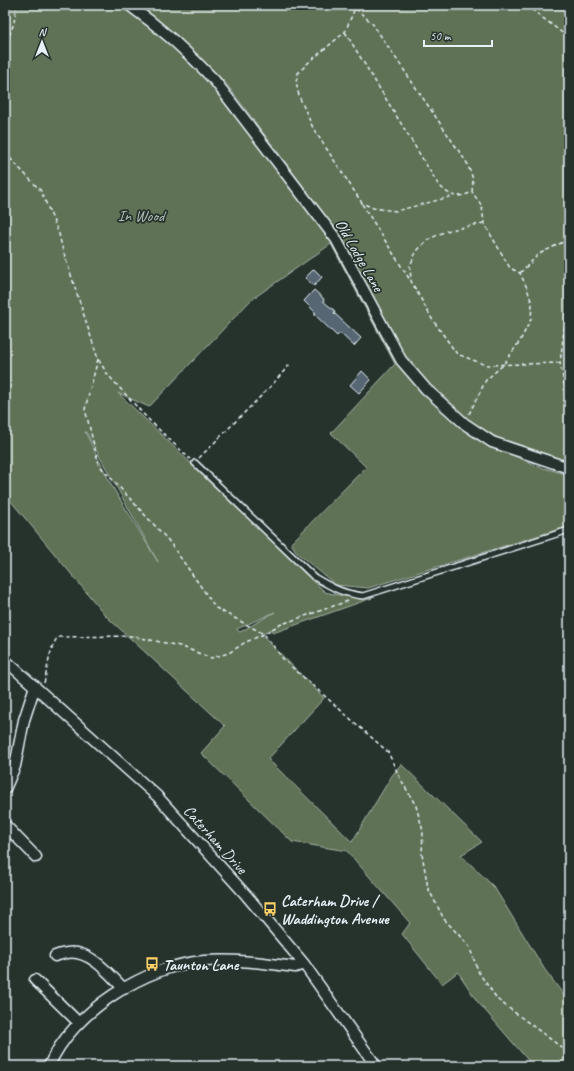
<svg xmlns="http://www.w3.org/2000/svg" width="574" height="1071" viewBox="0 0 574 1071" font-family="Caveat,sans-serif">
	<style>
		.green { fill: #5f7255; stroke: #a4b2a6; fill-rule: evenodd }
		.building { fill: #566673; stroke: #e8f1f8 }
		.lines { fill: none; stroke-linecap: round; stroke-linejoin: round }
		.service-casing { stroke: #e8f1f8; stroke-width: 8 }
		.minor-casing { stroke: #e8f1f8; stroke-width: 13 }
		.path { stroke: #e8f1f8; stroke-width: 1.5; stroke-dasharray: 4 3; stroke-linecap: butt }
		.service { stroke: #26332d; stroke-width: 5 }
		.minor { stroke: #26332d; stroke-width: 10 }
		.labels { text-anchor: middle; stroke-width: 3.5; stroke-linejoin: round; paint-order: stroke }
		.park-label { font-size: 16px; fill: #b1beb7; stroke: #26332d }
		.street-label { font-size: 16px; fill: #e8f1f8; stroke: #26332d }
		.poi-label { font-size: 16px; font-weight: bold; fill: #e8f1f8; stroke: #26332d; text-anchor: start }
	</style>
	<rect width="100%" height="100%" fill="#26332d"/>
	<filter id="ink" filterUnits="userSpaceOnUse"><feTurbulence type="fractalNoise" baseFrequency=".025" numOctaves="2"/><feDisplacementMap in="SourceGraphic" scale="8" xChannelSelector="R" yChannelSelector="G"/><feConvolveMatrix kernelMatrix="1 2 1 2 8 2 1 2 1" color-interpolation-filters="sRGB"/></filter>
	<g filter="url(#ink)">
		<!-- green -->
		<path class="green" d="M5,5H123L149,24L206,77L334,241L399,365L414,384L466,432L498,449L540,467L569,475V526L368,588L336,585L297,553L291,543L366,467L331,433L395,364L331,244L251,300L149,407L118,393L325,592L343,596L372,598L273,633L270,629L262,635L324,698L268,759L352,842L391,777L401,764L482,842L461,855L494,887L545,970L569,1002V1066H533L477,1001L458,972L442,984L402,934L410,923L347,851L292,842L201,753L225,726L106,616L5,494ZM85,432H86L158,562L112,486ZM275,612L240,632L237,630V629Z
			M139,5H569V465L496,437L471,422L430,385L406,360L354,261L339,234L225,82L155,18Z"/>
		<!-- building -->
		<path class="building" d="M314,269L322,277L314,286L305,278Z
			M314,290L324,299L323,301L335,311L334,313L361,338L354,346L340,333L337,336L314,314L316,313L304,301Z
			M362,371L371,380L359,393L350,385Z"/>
		<g class="lines">
			<defs>
				<path id="service" d="M195,463L314,577C333,588 341,593 363,596L569,530"/>
				<path id="minor" d="M129,5C161,28 189,53 215,81L336,239L401,360L426,389L465,424L492,442L569,468
					M5,660L157,796L246,895L304,964L376,1066
					M5,789L15,766L24,720L35,686
					M5,825L36,857
					M55,956C59,955 63,953 67,953C90,949 110,975 124,989
					M35,980L78,1022
					M49,1066C72,1012 146,965 204,961C235,959 265,963 295,967L304,964"/>
			</defs>
			<!-- service casing -->
			<use href="#service" class="service-casing"/>
			<!-- minor casing -->
			<use href="#minor" class="minor-casing"/>
			<!-- path -->
			<path class="path" d="M350,5L355,8L356,5
				M526,5L569,38
				M5,6L6,5
				M345,32L438,184C450,197 457,199 472,192L473,179L467,163L372,23L355,8L345,32L308,63L298,73L296,82L299,96L313,128L362,203L373,208L396,211L454,196
				M5,41C13,31 16,17 16,5
				M5,153L41,191L59,234L62,247L98,359L108,375L118,386L147,418L190,459
				M362,204L410,280
				M484,223L446,231L427,240L416,252L410,266L411,281L432,319L457,354L486,365L560,363
				M520,273L539,254L569,239
				M569,306L566,315L560,363L569,408
				M98,359L85,409L99,465L168,540L216,608L264,634L284,660L388,752L399,776L416,806L423,831L422,854L428,888L444,919L469,946L479,973L498,1000L569,1053
				M469,414L486,380L503,365L520,341L531,319L532,304L527,288L520,273L510,268L484,223L482,206L472,192
				M199,458L272,385L290,364
				M44,683C47,672 50,645 58,637L131,636L180,646L211,658L229,653L244,643L264,634L279,625L348,601"/>
			<!-- service -->
			<use href="#service" class="service"/>
			<!-- minor -->
			<use href="#minor" class="minor"/>
		</g>
	</g>
	<!-- icons -->
	<defs>
		<symbol id="bus-bare" viewBox="-9 -9 18 18"><path d="M-5-6H5V4H4V6H2V4H-2V6H-4V4H-5ZM-3.5-4V0h7V-4ZM-3.5 1.2v1.5H-2V1.2ZM2 1.2v1.5H3.5V1.2Z" fill="#ffd166" stroke="#26332d" stroke-width="2.5" paint-order="stroke"/></symbol>
	</defs>
	<g fill-rule="evenodd">
		<use href="#bus-bare" x="260" y="899" width="20" height="20"/>
		<use href="#bus-bare" x="142" y="954" width="20" height="20"/>
	</g>
	<g class="labels">
		<!-- park labels -->
		<g class="park-label">
			<text x="141" y="221">In Wood</text>
		</g>
		<!-- street labels -->
		<g class="street-label">
			<text transform="translate(360 255) rotate(60)" y="6">Old Lodge Lane</text>
			<text transform="translate(216 839) rotate(48)" y="6">Caterham Drive</text>
		</g>
		<!-- poi labels -->
		<g class="poi-label">
			<text x="281" y="906">Caterham Drive /<tspan x="281" dy="18">Waddington Avenue</tspan></text>
			<text x="163" y="970">Taunton Lane</text>
		</g>
	</g>
	<!-- margin -->
	<rect width="574" height="1071" fill="none" stroke="#26332d" stroke-width="20"/>
	<rect x="10" y="10" width="554" height="1051" fill="none" stroke="#e8f1f8" stroke-width="1.5" filter="url(#ink)"/>
	<!-- north arrow -->
	<g transform="translate(42 42)" stroke="#26332d" stroke-width="3" paint-order="stroke">
	<path d="M0-3L7 15L0 10L-7 15Z" fill="#e8f1f8"/>
	<text y="-6" font-size="11" font-weight="bold" text-anchor="middle" fill="#e8f1f8">N</text>
	</g>
	<!-- scale -->
	<path d="M424 40v6h68v-6" fill="none" stroke="#e8f1f8" stroke-width="2"/>
	<text x="430" y="40" font-size="12" fill="#e8f1f8" stroke="#26332d" stroke-width="3" paint-order="stroke">50 m</text>
</svg>
